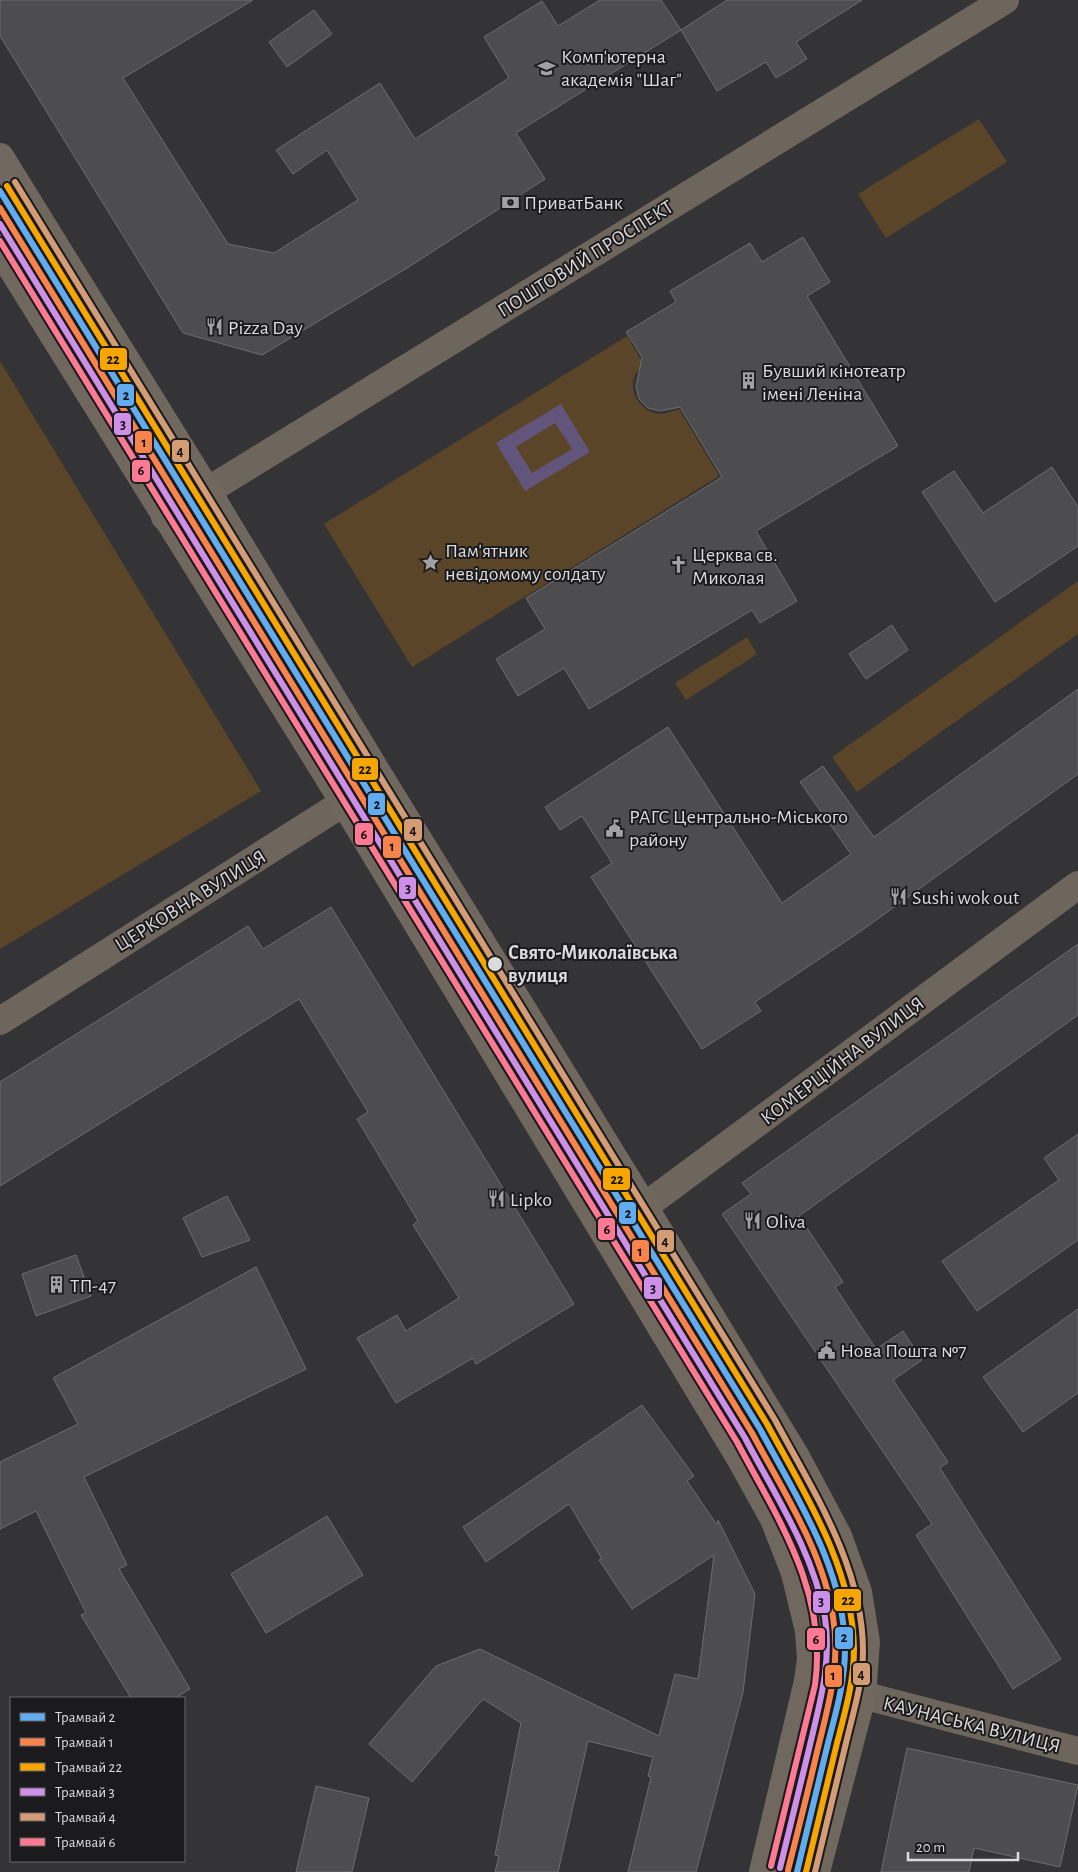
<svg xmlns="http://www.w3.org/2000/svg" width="1078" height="1872" viewBox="0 0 1078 1872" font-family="'Alegreya Sans',sans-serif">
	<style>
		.green { fill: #5a4528 }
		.water { fill: #62557b; fill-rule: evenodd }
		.building { fill: #4d4c4e; stroke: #6d6d6e }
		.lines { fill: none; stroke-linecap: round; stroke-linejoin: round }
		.minor { stroke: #6e665c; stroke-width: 28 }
		.tertiary { stroke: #6e665c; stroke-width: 28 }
		.secondary { stroke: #70685e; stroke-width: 28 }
		.tram-1-casing { stroke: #1b1a1c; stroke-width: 10 }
		.tram-2-casing { stroke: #1b1a1c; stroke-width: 10 }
		.tram-3-casing { stroke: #1b1a1c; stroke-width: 10 }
		.tram-4-casing { stroke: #1b1a1c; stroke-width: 10 }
		.tram-5-casing { stroke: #1b1a1c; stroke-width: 10 }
		.tram-6-casing { stroke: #1b1a1c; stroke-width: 10 }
		.tram-1 { stroke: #60acee; stroke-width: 6 }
		.tram-2 { stroke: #f8844c; stroke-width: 6 }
		.tram-3 { stroke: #f7a600; stroke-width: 6 }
		.tram-4 { stroke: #ce8fe9; stroke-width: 6 }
		.tram-5 { stroke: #d39c74; stroke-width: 6 }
		.tram-6 { stroke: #fe7a93; stroke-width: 6 }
		.stop-dot { fill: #dbdadc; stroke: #1b1a1c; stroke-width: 2 }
		.labels { text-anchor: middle; stroke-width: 4; stroke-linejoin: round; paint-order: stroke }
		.poi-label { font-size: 20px; fill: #dbdadc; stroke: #1b1a1c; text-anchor: start }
		.street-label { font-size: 20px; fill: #dbdadc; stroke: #1b1a1c }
		.stop-label { font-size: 20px; font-weight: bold; fill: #dbdadc; stroke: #1b1a1c; text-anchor: start }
		.line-badge { stroke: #1b1a1c; stroke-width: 2 }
		.pale-badge-label { font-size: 14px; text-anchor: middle; font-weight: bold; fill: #111 }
	</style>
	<rect width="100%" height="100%" fill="#343335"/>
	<!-- green -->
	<path class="green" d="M979,119L1007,162L886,238L858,194Z
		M627,336L644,365C642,367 638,370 636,373C626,390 641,413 660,414C665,414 673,411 679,409L719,476L412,667L324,524Z
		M0,361L261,791L0,949Z
		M1078,581V634L857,792L832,757Z
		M747,637L757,654L686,700L675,683Z"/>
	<!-- water -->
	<path class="water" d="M561,404L590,452L525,491L496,443ZM555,423L572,449L532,473L516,447Z"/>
	<!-- building -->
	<path class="building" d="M0,0H253L123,78L228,244L274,253L358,200L327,150L293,174L276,150L380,83L415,139L509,78L484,37L542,1L558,26L600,0H661L681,30L516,133L545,179L407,268L262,355L183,333L0,36Z
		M727,0H862L796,42L807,59L776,78L766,62L717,91L681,30Z
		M314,10L332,34L287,67L269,42Z
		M803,237L830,282L807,296L898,446L756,531L797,601L760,623L752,610L589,709L564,668L518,696L496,659L545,629L526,598L722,477L680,407L660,411L648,408L639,399L636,387L642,357L626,332L676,302L670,291L750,243L762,262Z
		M1052,467L1078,507V546L995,602L922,492L954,471L983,513Z
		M892,625L908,650L866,679L849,654Z
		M1078,689V774L861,931L755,1002L761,1011L702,1049L591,877L612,863L582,816L560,830L545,807L668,727L782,903L851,854L800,782L823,766L874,837Z
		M331,907L574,1304L476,1364L473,1358L396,1403L357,1338L397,1315L406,1331L459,1298L413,1225L418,1221L357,1119L368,1112L299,999L0,1186V1082L248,926L263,949Z
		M1078,944V1015L799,1216L843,1282L835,1287L876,1349L903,1331L922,1360L893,1380L948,1462L940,1468L1061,1659L1013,1689L916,1535L932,1524L722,1214L751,1194L742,1183Z
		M1078,1134V1240L977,1311L942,1261L1059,1180L1044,1158Z
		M227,1196L250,1240L202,1257L183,1218Z
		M76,1255L91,1296L36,1316L22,1274Z
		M256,1267L306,1369L84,1477L127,1565L119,1569L190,1689L175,1698H131L81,1615L86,1613L36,1511L0,1529V1462L78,1424L53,1378Z
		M1078,1309V1393L1023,1432L983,1377Z
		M642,1405L694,1476L687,1481L717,1525L718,1520L755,1594L743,1692L696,1872H628L651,1777L648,1776L653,1757L588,1741L558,1872H495L499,1856L495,1855L521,1723L483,1699L412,1782L369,1744L436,1666L480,1649L659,1736L675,1674L698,1679L714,1555L632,1609L599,1560L602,1559L569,1504L486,1562L463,1527Z
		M327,1516L363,1575L266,1633L231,1574Z
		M907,1748L1078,1785L1060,1867L974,1848L969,1872H881Z
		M316,1786L369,1798L352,1872H296Z"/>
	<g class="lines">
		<!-- minor -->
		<path class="minor" d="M0,222L29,204
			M0,1021L381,779
			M808,1681L1078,1751"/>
		<!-- tertiary -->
		<path class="tertiary" d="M165,517L1005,0
			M606,1235L1078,885"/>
		<!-- secondary -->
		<path class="secondary" d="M0,157L207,491L381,779L644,1207L796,1457L838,1536L858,1592L866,1642L862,1696L816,1872
			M0,249L344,802L739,1456L774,1519L795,1573L809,1631L811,1659L808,1681L763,1872"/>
		<defs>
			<path id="tram-1" d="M0,191L760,1429C796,1497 845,1569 845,1650C845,1681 836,1712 828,1743C818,1786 807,1829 797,1872"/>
			<path id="tram-2" d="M0,208L752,1433C783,1491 823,1551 833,1617C841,1664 828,1707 817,1752C808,1791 798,1831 788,1870"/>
			<path id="tram-3" d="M7,186L767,1424C805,1494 853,1568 854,1649C854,1681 845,1712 837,1743C827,1786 816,1829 806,1872"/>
			<path id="tram-4" d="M0,224L745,1438C775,1495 814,1553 825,1618C832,1663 819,1706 809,1749C799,1789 790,1828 780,1868"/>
			<path id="tram-5" d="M15,182L775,1420C813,1491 863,1567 863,1651C863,1682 853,1713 846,1743C836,1786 825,1829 815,1872"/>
			<path id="tram-6" d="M0,241L737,1442C779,1521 828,1592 815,1685L771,1866"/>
		</defs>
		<!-- tram-1 casing -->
		<use href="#tram-1" class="tram-1-casing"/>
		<!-- tram-2 casing -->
		<use href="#tram-2" class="tram-2-casing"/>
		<!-- tram-3 casing -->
		<use href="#tram-3" class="tram-3-casing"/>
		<!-- tram-4 casing -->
		<use href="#tram-4" class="tram-4-casing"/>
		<!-- tram-5 casing -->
		<use href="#tram-5" class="tram-5-casing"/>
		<!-- tram-6 casing -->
		<use href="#tram-6" class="tram-6-casing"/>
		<!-- tram-1 -->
		<use href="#tram-1" class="tram-1"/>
		<!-- tram-2 -->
		<use href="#tram-2" class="tram-2"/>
		<!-- tram-3 -->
		<use href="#tram-3" class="tram-3"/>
		<!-- tram-4 -->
		<use href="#tram-4" class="tram-4"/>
		<!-- tram-5 -->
		<use href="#tram-5" class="tram-5"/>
		<!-- tram-6 -->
		<use href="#tram-6" class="tram-6"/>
	</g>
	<!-- icons -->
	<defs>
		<symbol id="school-bare" viewBox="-9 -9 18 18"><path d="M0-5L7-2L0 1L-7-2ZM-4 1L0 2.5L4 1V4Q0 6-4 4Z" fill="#a1a0a2" stroke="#1b1a1c" stroke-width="2.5" paint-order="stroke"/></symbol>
		<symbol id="bank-bare" viewBox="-9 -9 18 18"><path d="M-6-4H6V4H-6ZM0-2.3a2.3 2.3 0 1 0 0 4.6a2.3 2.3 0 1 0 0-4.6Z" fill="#a1a0a2" stroke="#1b1a1c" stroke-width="2.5" paint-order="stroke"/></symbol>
		<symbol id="restaurant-bare" viewBox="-9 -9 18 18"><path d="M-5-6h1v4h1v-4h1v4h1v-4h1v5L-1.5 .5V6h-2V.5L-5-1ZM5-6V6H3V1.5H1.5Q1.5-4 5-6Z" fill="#a1a0a2" stroke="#1b1a1c" stroke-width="2.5" paint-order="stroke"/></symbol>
		<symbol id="building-bare" viewBox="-9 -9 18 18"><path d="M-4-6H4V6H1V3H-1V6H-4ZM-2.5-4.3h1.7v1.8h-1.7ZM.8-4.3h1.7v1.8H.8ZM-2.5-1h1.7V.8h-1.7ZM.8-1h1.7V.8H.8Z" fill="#a1a0a2" stroke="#1b1a1c" stroke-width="2.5" paint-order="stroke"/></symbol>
		<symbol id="sight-bare" viewBox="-9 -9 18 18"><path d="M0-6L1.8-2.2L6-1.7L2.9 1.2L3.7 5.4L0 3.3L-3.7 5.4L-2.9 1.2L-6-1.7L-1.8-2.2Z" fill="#a1a0a2" stroke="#1b1a1c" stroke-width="2.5" paint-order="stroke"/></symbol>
		<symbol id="church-bare" viewBox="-9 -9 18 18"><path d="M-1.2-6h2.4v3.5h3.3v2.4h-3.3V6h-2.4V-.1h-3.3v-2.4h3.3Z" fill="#a1a0a2" stroke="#1b1a1c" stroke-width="2.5" paint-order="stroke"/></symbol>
		<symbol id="civic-bare" viewBox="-9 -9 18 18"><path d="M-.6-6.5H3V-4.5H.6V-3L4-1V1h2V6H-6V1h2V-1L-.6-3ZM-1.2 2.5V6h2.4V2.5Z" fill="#a1a0a2" stroke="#1b1a1c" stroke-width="2.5" paint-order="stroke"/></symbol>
	</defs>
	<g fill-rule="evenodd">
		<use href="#school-bare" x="534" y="56" width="25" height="25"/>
		<use href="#bank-bare" x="498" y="190" width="25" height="25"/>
		<use href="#restaurant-bare" x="202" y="314" width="25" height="25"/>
		<use href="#building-bare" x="736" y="368" width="25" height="25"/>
		<use href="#sight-bare" x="418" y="550" width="25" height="25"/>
		<use href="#church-bare" x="666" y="552" width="25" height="25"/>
		<use href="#civic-bare" x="602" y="816" width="25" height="25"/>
		<use href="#restaurant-bare" x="886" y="884" width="25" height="25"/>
		<use href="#restaurant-bare" x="484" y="1186" width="25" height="25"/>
		<use href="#restaurant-bare" x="740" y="1208" width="25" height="25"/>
		<use href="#building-bare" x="44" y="1272" width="25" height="25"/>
		<use href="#civic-bare" x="814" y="1338" width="25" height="25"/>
	</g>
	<!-- markers -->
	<circle class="stop-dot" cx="495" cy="964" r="8"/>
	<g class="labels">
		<!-- poi labels -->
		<g class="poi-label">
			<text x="561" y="63">Комп'ютерна<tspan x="561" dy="23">академія "Шаг"</tspan></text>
			<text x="524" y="209">ПриватБанк</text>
			<text x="228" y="334">Pizza Day</text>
			<text x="762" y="377">Бувший кінотеатр<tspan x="762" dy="23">імені Леніна</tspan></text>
			<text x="445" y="557">Пам'ятник<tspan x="445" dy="23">невідомому солдату</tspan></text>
			<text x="692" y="561">Церква св.<tspan x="692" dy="23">Миколая</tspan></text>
			<text x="629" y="823">РАГС Центрально-Міського<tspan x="629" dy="23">району</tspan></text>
			<text x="912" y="904">Sushi wok out</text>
			<text x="510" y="1206">Lipko</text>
			<text x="766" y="1228">Oliva</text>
			<text x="70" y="1292">ТП-47</text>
			<text x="840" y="1357">Нова Пошта №7</text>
		</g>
		<!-- street labels -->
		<g class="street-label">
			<text transform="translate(585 258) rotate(-32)" y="7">ПОШТОВИЙ ПРОСПЕКТ</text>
			<text transform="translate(190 900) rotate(-32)" y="7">ЦЕРКОВНА ВУЛИЦЯ</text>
			<text transform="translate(842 1060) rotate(-37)" y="7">КОМЕРЦІЙНА ВУЛИЦЯ</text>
			<text transform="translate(972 1724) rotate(14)" y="7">КАУНАСЬКА ВУЛИЦЯ</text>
		</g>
		<!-- stop labels -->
		<g class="stop-label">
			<text x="508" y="959">Свято-Миколаївська<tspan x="508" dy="23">вулиця</tspan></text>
		</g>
	</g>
	<g class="line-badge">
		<rect x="99" y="347" width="29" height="24" rx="5" fill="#f7a600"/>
		<rect x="116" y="383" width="19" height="24" rx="5" fill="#60acee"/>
		<rect x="113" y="412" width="19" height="24" rx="5" fill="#ce8fe9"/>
		<rect x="134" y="430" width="19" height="24" rx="5" fill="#f8844c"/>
		<rect x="171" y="439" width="19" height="24" rx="5" fill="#d39c74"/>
		<rect x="131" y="459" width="20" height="24" rx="5" fill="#fe7a93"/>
		<rect x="351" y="757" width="28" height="24" rx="5" fill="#f7a600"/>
		<rect x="367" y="792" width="19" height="24" rx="5" fill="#60acee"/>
		<rect x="403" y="818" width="20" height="24" rx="5" fill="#d39c74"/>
		<rect x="354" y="822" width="20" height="24" rx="5" fill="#fe7a93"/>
		<rect x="382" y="835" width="20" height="24" rx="5" fill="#f8844c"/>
		<rect x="398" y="876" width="19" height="24" rx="5" fill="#ce8fe9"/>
		<rect x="602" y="1167" width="29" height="24" rx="5" fill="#f7a600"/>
		<rect x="618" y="1201" width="19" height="24" rx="5" fill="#60acee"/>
		<rect x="597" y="1217" width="19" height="24" rx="5" fill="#fe7a93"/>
		<rect x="656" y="1229" width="19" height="24" rx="5" fill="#d39c74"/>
		<rect x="631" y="1239" width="19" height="24" rx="5" fill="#f8844c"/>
		<rect x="643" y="1276" width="20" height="24" rx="5" fill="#ce8fe9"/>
		<rect x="833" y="1588" width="29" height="24" rx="5" fill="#f7a600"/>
		<rect x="812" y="1590" width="19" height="24" rx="5" fill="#ce8fe9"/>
		<rect x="834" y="1626" width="20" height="24" rx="5" fill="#60acee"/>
		<rect x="806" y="1627" width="20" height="24" rx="5" fill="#fe7a93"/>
		<rect x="852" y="1662" width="19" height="24" rx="5" fill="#d39c74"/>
		<rect x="824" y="1664" width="19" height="24" rx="5" fill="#f8844c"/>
	</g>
	<g class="pale-badge-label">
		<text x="113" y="364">22</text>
		<text x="126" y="400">2</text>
		<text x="123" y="429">3</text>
		<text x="144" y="447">1</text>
		<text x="180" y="456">4</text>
		<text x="141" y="475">6</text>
		<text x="365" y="774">22</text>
		<text x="377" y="809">2</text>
		<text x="413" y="835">4</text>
		<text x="364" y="839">6</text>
		<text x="392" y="851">1</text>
		<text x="408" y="893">3</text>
		<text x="617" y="1184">22</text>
		<text x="628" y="1218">2</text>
		<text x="607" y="1234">6</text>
		<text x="665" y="1246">4</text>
		<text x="640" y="1256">1</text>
		<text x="653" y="1293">3</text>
		<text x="848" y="1605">22</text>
		<text x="821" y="1606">3</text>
		<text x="844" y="1642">2</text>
		<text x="816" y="1644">6</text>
		<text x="861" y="1679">4</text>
		<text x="833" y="1680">1</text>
	</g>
	<!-- legend -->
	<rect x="10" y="1697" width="175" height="165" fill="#1b1a1c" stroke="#686769"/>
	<rect x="20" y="1713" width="25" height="8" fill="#60acee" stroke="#686769"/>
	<text x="55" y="1722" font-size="15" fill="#dbdadc">Трамвай 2</text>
	<rect x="20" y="1738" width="25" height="8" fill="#f8844c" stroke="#686769"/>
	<text x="55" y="1747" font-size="15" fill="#dbdadc">Трамвай 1</text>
	<rect x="20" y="1763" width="25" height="8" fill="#f7a600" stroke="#686769"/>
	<text x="55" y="1772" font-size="15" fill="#dbdadc">Трамвай 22</text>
	<rect x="20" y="1788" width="25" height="8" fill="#ce8fe9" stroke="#686769"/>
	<text x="55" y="1797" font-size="15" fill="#dbdadc">Трамвай 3</text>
	<rect x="20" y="1813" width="25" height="8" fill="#d39c74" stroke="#686769"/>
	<text x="55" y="1822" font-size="15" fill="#dbdadc">Трамвай 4</text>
	<rect x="20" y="1838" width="25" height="8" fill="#fe7a93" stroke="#686769"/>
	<text x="55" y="1847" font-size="15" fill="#dbdadc">Трамвай 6</text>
	<!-- scale -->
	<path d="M908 1852v8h110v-8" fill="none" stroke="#dbdadc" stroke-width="2.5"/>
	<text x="916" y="1852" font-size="15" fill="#dbdadc" stroke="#1b1a1c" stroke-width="4" paint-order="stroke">20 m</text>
</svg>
